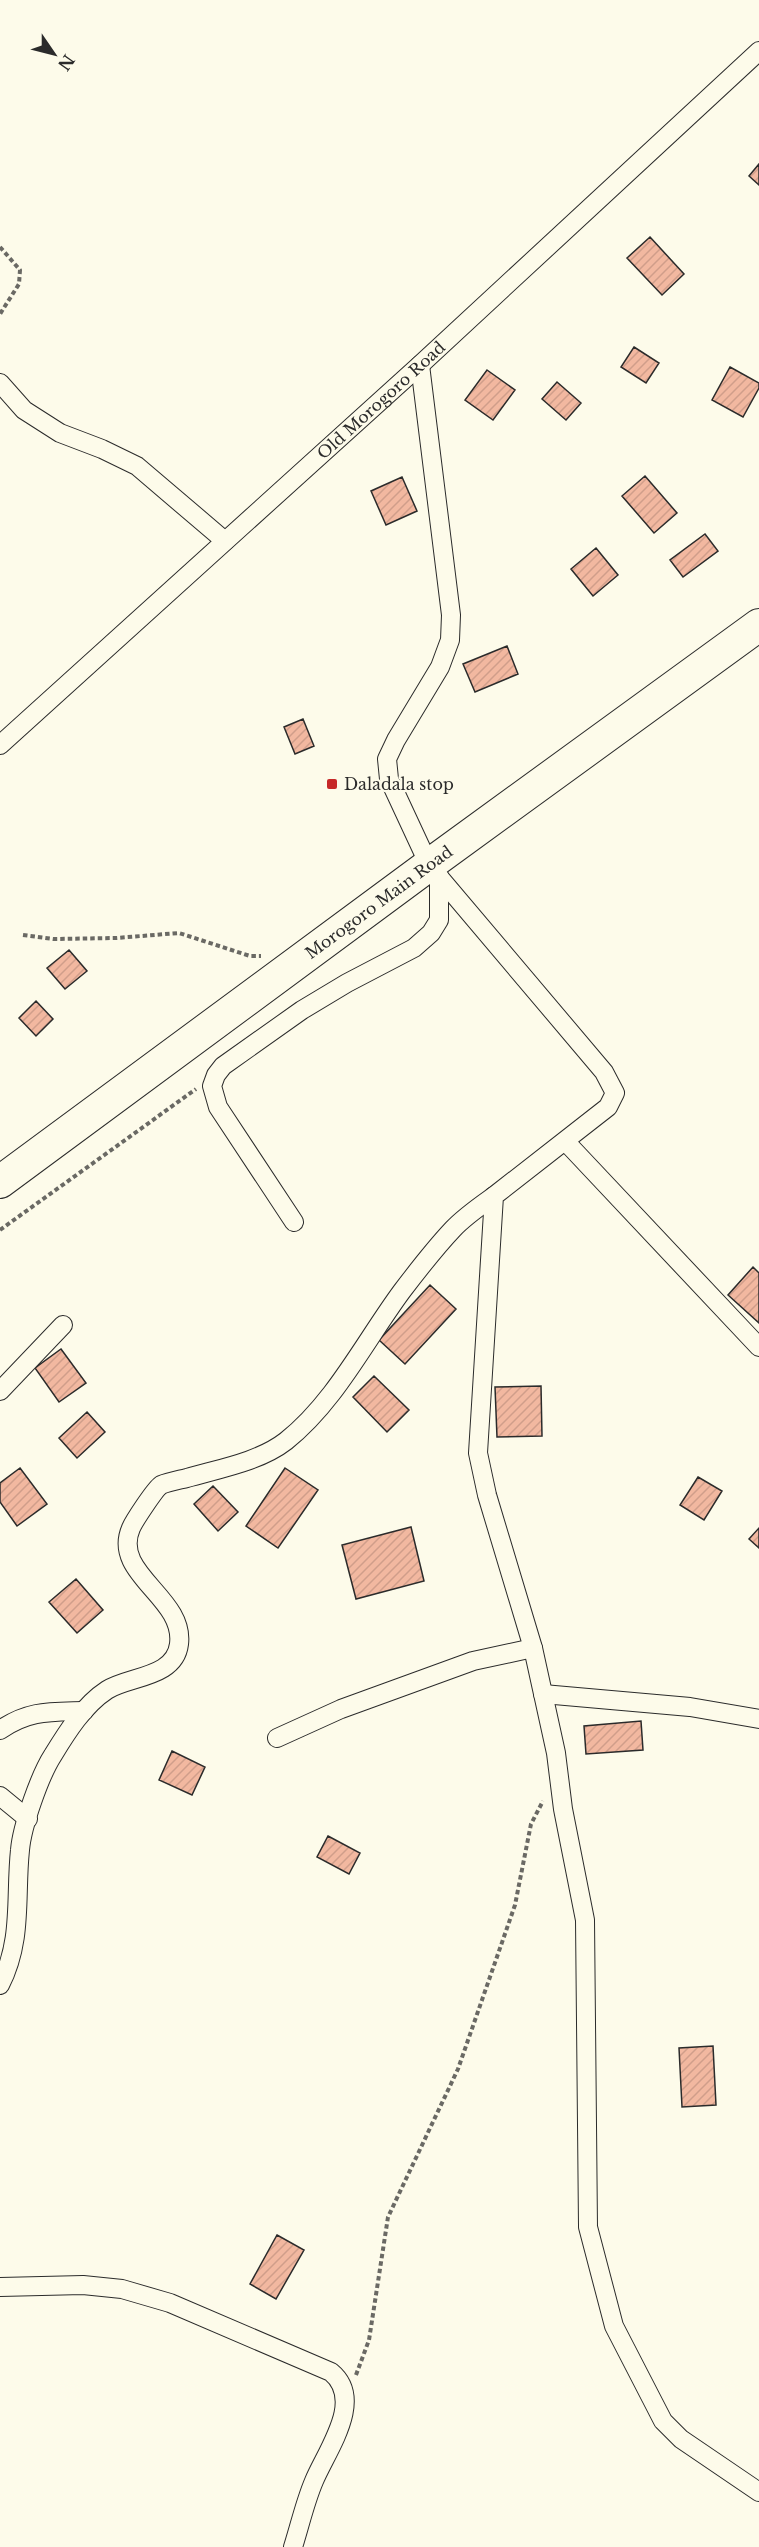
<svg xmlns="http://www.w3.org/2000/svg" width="759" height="2547" viewBox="0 0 759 2547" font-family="'Libre Baskerville',serif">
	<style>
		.building { fill: url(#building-hatch); stroke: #2b2b2b; stroke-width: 1.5 }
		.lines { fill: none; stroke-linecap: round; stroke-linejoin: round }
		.minor-casing { stroke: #2b2b2b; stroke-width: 20 }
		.trunk-casing { stroke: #2b2b2b; stroke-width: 34 }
		.path { stroke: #6a6964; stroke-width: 4; stroke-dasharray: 4.5 3; stroke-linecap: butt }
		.minor { stroke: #fdfbea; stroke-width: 18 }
		.trunk { stroke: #fdfbea; stroke-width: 32 }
		.poi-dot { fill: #c62828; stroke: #fdfbea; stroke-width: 2 }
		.labels { text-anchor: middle; stroke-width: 4.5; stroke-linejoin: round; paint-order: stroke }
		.street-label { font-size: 16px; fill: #2b2b2b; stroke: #fdfbea }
		.poi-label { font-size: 16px; fill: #2b2b2b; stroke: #fdfbea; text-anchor: start }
	</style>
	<defs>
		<pattern id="building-hatch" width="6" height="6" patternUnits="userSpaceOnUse" patternTransform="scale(1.5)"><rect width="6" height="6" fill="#f2b8a0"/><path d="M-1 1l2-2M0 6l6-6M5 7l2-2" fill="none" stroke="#d09e8a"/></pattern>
	</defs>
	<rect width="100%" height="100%" fill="#fdfbea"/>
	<!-- building -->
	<path class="building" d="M759,164V185L749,176Z
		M650,237L684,274L662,295L627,258Z
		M634,347L659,363L646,383L621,367Z
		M730,367L759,383V388L743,417L712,400Z
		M487,370L515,390L493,420L465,400Z
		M557,382L581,403L566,420L542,399Z
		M645,476L677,513L654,533L622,496Z
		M402,477L417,511L386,525L371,491Z
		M705,534L718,551L683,577L670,560Z
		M596,548L618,575L593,596L571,569Z
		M507,646L518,674L475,692L463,664Z
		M303,719L314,746L295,754L284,727Z
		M69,950L87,971L65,989L47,968Z
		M36,1001L53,1019L36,1036L19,1018Z
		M753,1267L759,1273V1323L728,1295Z
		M430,1285L456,1309L405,1364L379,1340Z
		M61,1349L86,1383L59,1402L35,1368Z
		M374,1376L409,1410L387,1432L353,1397Z
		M541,1386L542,1436L497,1437L495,1387Z
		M87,1412L105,1432L77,1458L59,1438Z
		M20,1468L47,1504L17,1526L0,1502V1483Z
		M285,1468L318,1490L278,1548L246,1526Z
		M698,1477L722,1491L704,1520L680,1505Z
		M213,1486L238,1512L218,1531L194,1504Z
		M411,1527L424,1581L356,1599L342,1545Z
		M759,1528V1548L749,1539Z
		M76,1579L103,1610L77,1633L49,1602Z
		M641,1721L643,1750L586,1754L584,1726Z
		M172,1751L205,1767L192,1795L159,1780Z
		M328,1836L360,1853L349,1874L317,1857Z
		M713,2046L716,2105L682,2107L679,2048Z
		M277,2235L304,2250L276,2299L250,2284Z"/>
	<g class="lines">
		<defs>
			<g id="minor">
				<path d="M420,365L451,615L450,640L440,667L396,740L387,759L389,779L429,865L604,1072L615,1093L608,1107L494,1196L478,1453L487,1495L533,1648L556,1753L563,1809L585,1920L588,2227L614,2326L663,2421L681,2439L759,2492"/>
				<path d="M0,383L24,410L60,433L102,449L137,466L225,541"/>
				<path id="s1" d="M0,745L420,365L759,51"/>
				<path d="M566,1142L759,1347"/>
				<path d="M294,1222L218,1107L212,1086L216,1075L223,1066L302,1010L347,983L414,948L431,933L439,920V876"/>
				<path d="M0,1391L63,1325"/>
				<path d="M543,1694L690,1707L759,1719"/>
				<path d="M0,1730C29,1710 50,1712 84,1711"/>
				<path d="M277,1738L341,1709L473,1661L533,1648"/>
				<path d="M0,1796L28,1819"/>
				<path d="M0,1985C23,1940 15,1897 20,1850C22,1826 40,1775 53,1755C67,1732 84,1705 107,1690C129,1676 175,1678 179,1644C185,1597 111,1574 131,1528C134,1521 155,1489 161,1485C168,1482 179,1480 187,1478C218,1469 259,1462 286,1441C335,1402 365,1341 402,1291C418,1270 435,1248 453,1229C464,1217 480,1206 494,1196"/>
				<path d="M0,2287L83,2285L122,2289L170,2303L331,2372C365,2400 327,2450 314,2481C305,2502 300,2525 293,2547"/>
			</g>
			<g id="trunk">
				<path id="s2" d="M0,1182L429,865L759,625"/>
			</g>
		</defs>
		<!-- minor casing -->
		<use href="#minor" class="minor-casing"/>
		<!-- trunk casing -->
		<use href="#trunk" class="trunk-casing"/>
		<!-- path -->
		<path class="path" d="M0,247L20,270L19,284L0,314
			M23,935L53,939L116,938L179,933L250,956H261
			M0,1230L196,1089
			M356,2375L369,2340L388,2217L458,2069L515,1905L531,1824L543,1801"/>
		<!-- minor -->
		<use href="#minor" class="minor"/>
		<!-- trunk -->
		<use href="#trunk" class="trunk"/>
	</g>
	<!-- markers -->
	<rect class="poi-dot" x="326" y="778" width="12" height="12" rx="3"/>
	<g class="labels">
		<!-- street labels -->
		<g class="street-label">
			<text dy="6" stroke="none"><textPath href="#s1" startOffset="514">Old Morogoro Road</textPath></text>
			<text dy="6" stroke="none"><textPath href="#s2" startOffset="471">Morogoro Main Road</textPath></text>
		</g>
		<!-- poi labels -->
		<g class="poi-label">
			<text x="344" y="790">Daladala stop</text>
		</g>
	</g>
	<!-- north arrow -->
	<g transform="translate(54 54) rotate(125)" stroke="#fdfbea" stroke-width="4.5" paint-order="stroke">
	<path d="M0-4.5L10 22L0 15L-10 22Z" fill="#2b2b2b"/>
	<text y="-9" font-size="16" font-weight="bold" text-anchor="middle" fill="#2b2b2b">N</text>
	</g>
</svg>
